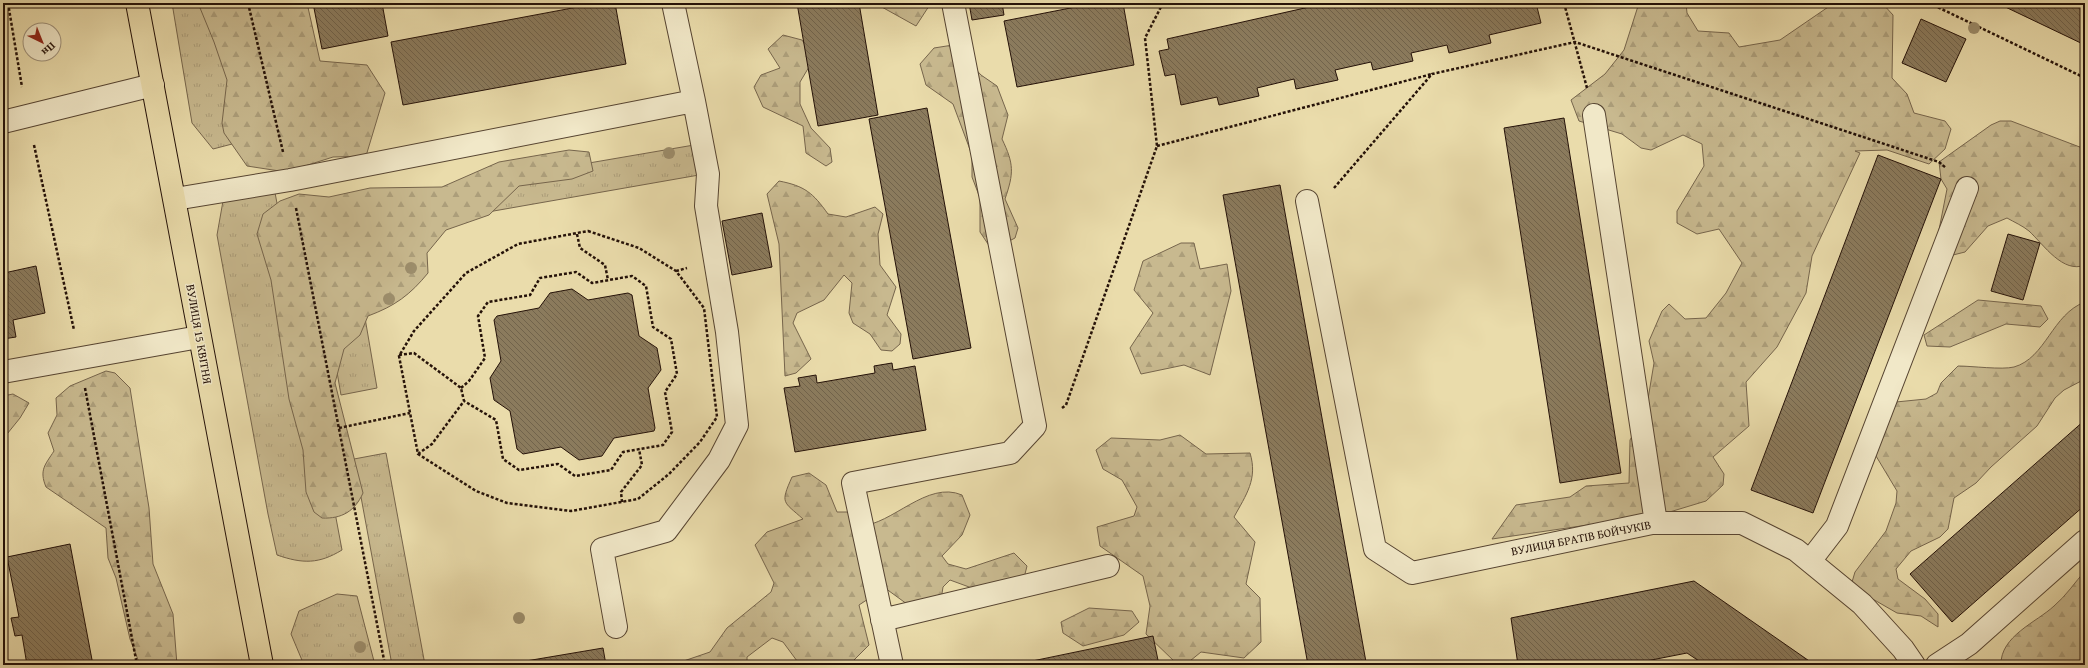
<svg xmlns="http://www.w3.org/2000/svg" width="2088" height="668" viewBox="0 0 2088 668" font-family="'Gentium Book Plus',serif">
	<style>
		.grass { fill: url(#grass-tufts); stroke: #76654c }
		.forest { fill: url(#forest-firs); stroke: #76654c }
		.building { fill: url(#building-back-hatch); stroke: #241108 }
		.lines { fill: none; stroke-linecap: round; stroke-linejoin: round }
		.minor-casing { stroke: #564431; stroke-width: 24 }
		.highway-casing { stroke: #241108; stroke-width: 24 }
		.path { stroke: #241108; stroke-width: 2.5; stroke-dasharray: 3 2; stroke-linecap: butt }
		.minor { stroke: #f1e8c8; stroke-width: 22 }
		.highway { stroke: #eadcab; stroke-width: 22 }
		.tree { fill: #9c8d6b }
		.labels { text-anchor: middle; stroke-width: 3; stroke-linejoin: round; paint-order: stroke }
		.street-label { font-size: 12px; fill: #241108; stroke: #f1e8c8 }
	</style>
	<defs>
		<pattern id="grass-tufts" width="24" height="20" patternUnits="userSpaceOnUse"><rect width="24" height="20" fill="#c8b98f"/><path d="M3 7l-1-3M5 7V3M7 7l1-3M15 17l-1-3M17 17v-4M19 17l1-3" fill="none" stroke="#ac9e7a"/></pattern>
		<pattern id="forest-firs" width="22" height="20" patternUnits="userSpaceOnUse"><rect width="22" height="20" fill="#c8b98f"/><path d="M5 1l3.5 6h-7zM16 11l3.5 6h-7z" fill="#ac9e7a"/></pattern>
		<pattern id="building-back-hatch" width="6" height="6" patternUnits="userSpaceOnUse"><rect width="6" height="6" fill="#8b7b5d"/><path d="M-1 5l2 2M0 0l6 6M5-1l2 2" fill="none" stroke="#71634b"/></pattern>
	</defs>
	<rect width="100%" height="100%" fill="#eadcab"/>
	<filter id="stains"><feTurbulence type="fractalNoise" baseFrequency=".005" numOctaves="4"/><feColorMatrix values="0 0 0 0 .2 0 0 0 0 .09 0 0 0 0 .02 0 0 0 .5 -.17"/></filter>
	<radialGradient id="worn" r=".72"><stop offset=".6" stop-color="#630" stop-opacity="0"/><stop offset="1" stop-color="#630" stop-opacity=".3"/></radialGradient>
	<!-- grass -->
	<path class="grass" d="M172,3H238L255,138L213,149L192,123Z
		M694,145L699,175L351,236L377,388L341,395L309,211Z
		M273,182L342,550C319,564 303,564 277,555L268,514L217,235L223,201Z
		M386,453L425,665H392L354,459Z
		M337,594L357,596L375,665H304L291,634L299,611Z"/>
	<!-- forest -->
	<path class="forest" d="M198,3H307L320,61L367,65L385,93L366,156L333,157L286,172L247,166L224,133L222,123L227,80L214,42Z
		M878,3H931L916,26L880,6Z
		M1639,3H1686L1687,13L1698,31L1729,33L1739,47L1780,40L1834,3H1882L1893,15L1892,78L1907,94L1914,113L1945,121L1951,129L1945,149L1929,164L1887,150L1855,151L1860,153L1812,256L1806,293L1777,347L1746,382L1749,426L1713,457L1724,474L1723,485L1706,501L1663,514L1492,539L1516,505L1570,497L1586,486L1629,483L1630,440L1646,411L1654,363L1649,341L1662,311L1669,304L1685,319L1706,318L1726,293L1742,263L1719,229L1697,234L1677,223V211L1704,166L1702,144L1683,135L1651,150L1641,148L1622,134L1579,121L1571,100L1605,74L1624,50Z
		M783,35L802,40L810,52L809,67L800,82V104L811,128L830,148L832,162L826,166L806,153L803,126L763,107L754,87L761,75L780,68L768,49Z
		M953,45L981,75L997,86L1008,115L1002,139C1014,164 1014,173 1005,199L1018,228L1015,238L992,250L980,232V198L972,177V155L953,104L926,85L920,64L934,48Z
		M2000,121H2011L2085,149V265C2063,274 2044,245 2029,231C2023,226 2014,222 2007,218L1988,226L1965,252L1953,255L1944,249L1937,240L1947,189L1941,179L1939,162L1991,125Z
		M569,150L589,152L593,171L572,179L519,186L489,215L446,230L427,253L428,273C410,295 395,306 368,316L360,335L344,349L335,383L363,493C355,511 342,519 322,518L314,512L306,492L303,450L289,399L271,280L257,234L263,214L280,201L299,194L329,197L370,188L442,187L499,162Z
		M779,181C805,186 813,193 828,214L846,217L875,207L883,214L878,234L880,265L896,287L887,315L901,334L900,344L892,351L881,350L870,334L853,323L849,313L852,283L844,275L824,300L797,313L793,323L811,359L796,373L785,376L779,244L767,194Z
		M1181,243H1194L1200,269L1227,264L1231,291L1210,375L1184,365L1141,374L1130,348L1153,313L1134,290L1143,261Z
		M1978,300L2041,306L2048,319L2040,327L2006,324L1950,347L1927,346L1924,335Z
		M2085,302V379L2064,390L2055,398L2037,426L1991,467L1976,483L1954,498L1948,529L1940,537L1911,551L1896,569L1898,579L1925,599L1938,614V627L1921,616L1897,613L1857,590L1852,582L1855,572L1886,531L1896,503L1897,491L1873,451L1896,402L1926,399L1937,393L1941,383L1958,366C1972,366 2002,370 2014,367C2046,358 2052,314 2085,302Z
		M106,371L115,373L130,388L149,508L153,564L173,614L177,665H140L130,639L116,578L108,558L106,528L46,487C39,470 45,465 54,451L48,433L57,415L56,398L70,386Z
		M13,394L29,403L20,418L3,439V396Z
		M1180,435L1206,454L1250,453C1258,479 1246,495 1234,517L1255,542L1246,584L1260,598L1261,642L1244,658L1201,652L1185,665L1175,662L1146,634L1150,606L1143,576L1100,546L1097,527L1134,516L1137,507L1122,480L1103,469L1096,450L1111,438L1160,440Z
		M809,473L826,485L837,512H847L860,526C892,525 927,480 962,495L970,515L962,535L942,556L948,564L966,569L1014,553L1027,566L1022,586L991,595L950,580L943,587L940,606L922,615L885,588L859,605L869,645L849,665H800L783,642L772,638L747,657V665H672L710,652L727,628L771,592L774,583L755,545L767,532L803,519C783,501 780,504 792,477Z
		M2085,571V665H2001C2000,636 2037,622 2054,606C2066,596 2075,582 2085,571Z
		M1089,608L1132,611L1139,622L1124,635L1083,646L1063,633L1061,622Z"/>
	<!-- building -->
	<path class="building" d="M313,3H382L388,36L322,49Z
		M599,3H615L626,64L403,105L391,42Z
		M797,3H859L878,115L818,126Z
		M969,3H1002L1004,15L972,20Z
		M1096,3H1123L1134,65L1017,87L1004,21Z
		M1327,3H1536L1541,23L1489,35L1491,43L1449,53L1447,45L1411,53L1413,61L1373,70L1371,62L1335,70L1338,80L1296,89L1294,79L1257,88L1259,96L1219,105L1217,97L1181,105L1175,74L1165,76L1159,51L1169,49L1167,39Z
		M1997,3H2085V45Z
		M1921,19L1966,39L1946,82L1902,63Z
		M927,108L971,348L913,359L869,119Z
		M1564,118L1621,473L1560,483L1504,128Z
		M1878,155L1941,179L1813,513L1751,490Z
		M1280,185L1366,662L1350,665H1308L1223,195Z
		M762,213L772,267L732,275L722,221Z
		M2008,234L2040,243L2023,300L1991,291Z
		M36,266L45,313L13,320L16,337L3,339V267L4,273Z
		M572,289L588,300L628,293L632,295L639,336L657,348L661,370L648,388L655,428L654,431L614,438L602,456L579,460L561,447L523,454L517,449L510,411L494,400L490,378L501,361L494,320L497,316L539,308L550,293Z
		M892,363L893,370L915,366L926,430L795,452L784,388L800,386L798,378L816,375L817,383L875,373L874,366Z
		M2085,420V505L1952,622L1910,574Z
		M70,544L93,665H27L22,635L15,636L11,618L19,617L7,557Z
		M1694,581L1815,665H1705L1687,653L1626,665H1518L1511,618Z
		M1153,636L1159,665H1013Z
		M603,648L606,665H527L526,661Z"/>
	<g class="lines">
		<defs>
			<path id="minor" d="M1594,115L1656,523
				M3,122L153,85
				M175,199L290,180L694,101L673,3
				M1307,201L1375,549L1412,573L1652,523H1742L1796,550L1862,604L1903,649L1914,665
				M3,372L199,337
				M1810,561L1837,526L1967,188
				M882,620L1108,566
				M616,627L602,549L666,531L719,460L737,425L727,332L706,206L708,174L694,101
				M892,665L853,483L1010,453L1035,426L953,3
				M1937,665L1969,644L2085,541"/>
			<path id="highway" d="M137,3L262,665"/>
		</defs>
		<!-- minor casing -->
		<use href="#minor" class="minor-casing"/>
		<!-- highway casing -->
		<use href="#highway" class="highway-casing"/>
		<!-- path -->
		<path class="path" d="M8,3L22,87
			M248,3L283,152
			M1564,3L1587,88
			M1929,3L2085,78
			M34,145L74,330
			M1157,146L1432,74
			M1334,188L1432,74L1575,42L1939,162L1946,168
			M296,208L385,665
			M588,231L639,248L676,271L704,308L717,417L700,442L669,474L638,499L571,511L507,503L476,491L418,454L399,356L414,331L466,273L518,244Z
			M577,234L580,248L605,265L608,280
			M676,271L687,268
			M399,355L414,353L461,388L464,401
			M85,388L137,665
			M461,388L469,381L485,358L478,316L488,302L530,295L540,278L576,272L592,283L632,276L646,286L653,327L671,339L677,374L665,392L672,432L663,445L623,452L611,470L575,476L558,464L519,470L503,459L496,420L464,401
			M1062,408L1066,405L1157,146L1145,38L1163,3
			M339,428L410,413
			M418,454L432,444L464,401
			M622,502L621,492L642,465L639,449"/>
		<!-- minor -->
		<use href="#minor" class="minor"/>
		<!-- highway -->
		<use href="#highway" class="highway"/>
	</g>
	<!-- trees -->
	<g class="tree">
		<circle cx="1974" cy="28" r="6"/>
		<circle cx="669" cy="153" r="6"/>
		<circle cx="411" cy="268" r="6"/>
		<circle cx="389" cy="299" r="6"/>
		<circle cx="519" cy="618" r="6"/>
		<circle cx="360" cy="647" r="6"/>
	</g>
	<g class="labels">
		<!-- street labels -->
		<g class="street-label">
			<text transform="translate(199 334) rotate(80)" y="4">ВУЛИЦЯ 15 КВІТНЯ</text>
			<text transform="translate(1581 538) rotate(-11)" y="4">ВУЛИЦЯ БРАТІВ БОЙЧУКІВ</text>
		</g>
	</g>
	<!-- margin -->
	<rect width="2088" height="668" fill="none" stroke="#eadcab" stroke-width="16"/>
	<rect x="4" y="4" width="2080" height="660" fill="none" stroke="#241108" stroke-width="2"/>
	<rect x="8" y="8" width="2072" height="652" fill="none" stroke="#241108"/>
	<!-- north arrow -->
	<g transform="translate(42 42) rotate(137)"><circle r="19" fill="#f1e8c8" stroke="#9f927b"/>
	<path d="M0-3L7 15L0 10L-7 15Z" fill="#8f2418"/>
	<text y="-6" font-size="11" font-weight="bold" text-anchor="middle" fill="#241108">Пн</text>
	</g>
	<rect width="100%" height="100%" filter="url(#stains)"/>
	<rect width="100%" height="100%" fill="url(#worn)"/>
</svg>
